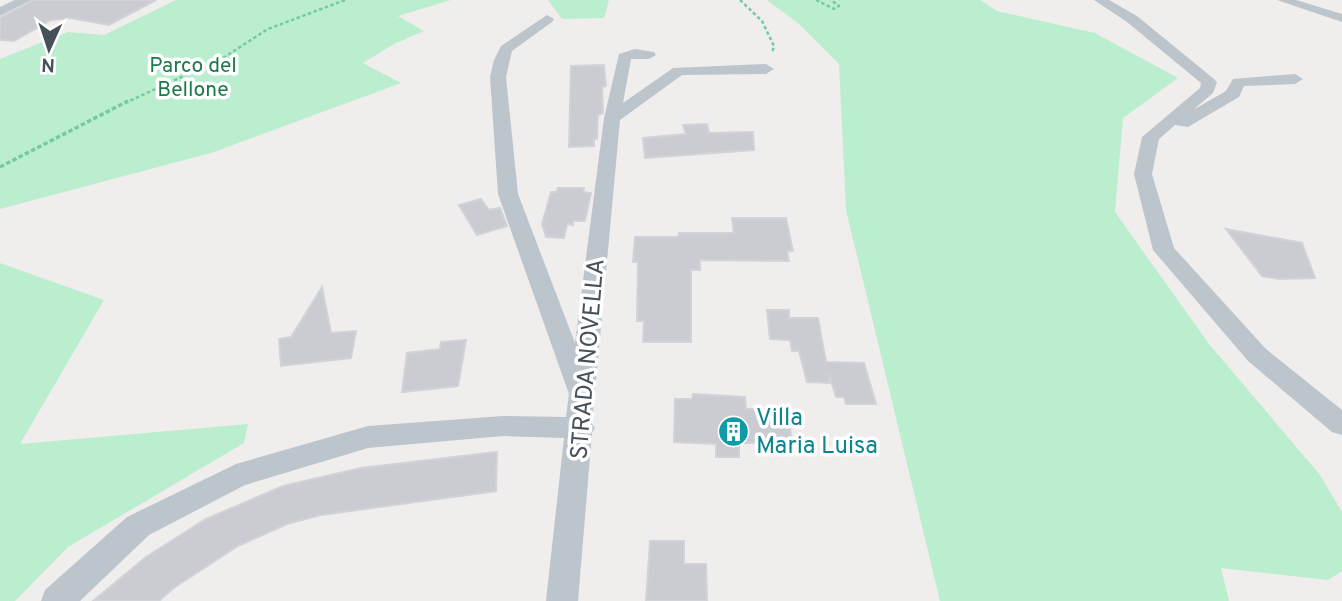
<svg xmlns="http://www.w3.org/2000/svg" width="1342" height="601" viewBox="0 0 1342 601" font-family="Overpass,sans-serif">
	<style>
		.green { fill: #bbeecf }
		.building { fill: #caccd2; stroke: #d1d3d9; stroke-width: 2 }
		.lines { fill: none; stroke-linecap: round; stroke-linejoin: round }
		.path-far1 { stroke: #74cba0; stroke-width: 2.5; stroke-dasharray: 3.5 2.5; stroke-linecap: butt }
		.path { stroke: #74cba0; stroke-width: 3.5; stroke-dasharray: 4.5 2.5; stroke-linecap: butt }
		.street { fill: #bcc5cc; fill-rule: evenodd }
		.labels { text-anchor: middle; stroke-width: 7; stroke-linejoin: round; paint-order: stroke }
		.far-park-label { font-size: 21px; fill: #187a49; stroke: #fff }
		.street-label { font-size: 24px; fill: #46515a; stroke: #fff }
		.culture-label { font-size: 24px; fill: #0d838f; stroke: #fff; text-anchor: start }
	</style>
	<rect width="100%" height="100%" fill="#f0eded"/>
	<!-- green -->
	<path class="green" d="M176,0H451L398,16L424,31L394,44L363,63L401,83L211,153L0,209V59L68,32L104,35Z
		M548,0H609L604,18L562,19Z
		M767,0H980L997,11L1095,33L1178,78L1123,118L1115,212L1209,344L1320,475L1342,512V571L1328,580L1221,568L1229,601H940L846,210L839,64L799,24Z
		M0,263L104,300L20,444L248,424L244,443L68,547L15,601H0Z"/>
	<!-- building -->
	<path class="building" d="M33,0H156L109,25L71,18L51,20L14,41L0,40V18Z
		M604,65L606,86L602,87L603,111L602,114L598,115L597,139H594V146L569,147L571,66Z
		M707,124L709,133L753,132L754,150L645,158L643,138L686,134L683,125Z
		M558,188H584L583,192L591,193L585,221H573V225L567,224L564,238L546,237L542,224L551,192H556Z
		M481,199L489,210L500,208L507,226L477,235L459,205Z
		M732,218H786L793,251H787L789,261L700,260V270H691V342H643L644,321H637L638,262H633L635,237H678L679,233H734Z
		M1226,229L1302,243L1315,278L1279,279L1262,276Z
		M322,287L331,333L356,331L351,358L281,366L279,339L291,337Z
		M767,310H789V318H818L826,362L864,363L876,404H846L844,397H836L829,374L830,383L807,382L799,351H792L790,340L770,339Z
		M466,340L458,386L402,392L407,353L440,349L441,342Z
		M693,394L745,397L746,409H756L757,420H789L792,443H739V457H716V444L674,442L675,399H692Z
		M497,452L496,491L321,515L287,524L238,546L175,587L159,601H93L146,557L206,519L283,486L361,468Z
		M650,541H684V564H706L707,601H646Z"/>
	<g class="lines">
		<!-- path-far1 -->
		<path class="path-far1" d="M740,0L762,21L774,46L772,53
			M816,0L834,9L839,6L831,0
			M125,103L223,58L268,29L345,0"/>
		<!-- path -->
		<path class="path" d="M0,167L128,101"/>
		<!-- street -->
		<path class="street" d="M15,0H31L0,16V7Z
			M1094,0H1109L1137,16L1214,79L1217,82L1213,93L1193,110L1226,91L1233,79L1295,74L1303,79L1295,84L1244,86L1239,97L1188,127L1175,125L1159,139L1152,174L1174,248L1266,349L1342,410V435L1332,432L1248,361L1153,250L1134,174L1142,137L1200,88L1201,83L1127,22Z
			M1277,0H1296L1342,14V22Z
			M547,15L554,19L552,22L512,51L506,77L518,194L575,343L604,118L619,54L635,49L654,52L656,55L649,59H631L623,103L673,68L766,64L774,69L766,74L682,75L620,120L592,424L595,428L592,433L578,601H546L564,438L503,436L368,448L245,485L149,535L80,601H41L45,590L127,517L236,464L368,426L503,416L566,417L569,394L498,194L490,77L494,60L501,46Z"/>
	</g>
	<!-- icons -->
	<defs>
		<symbol id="building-disc" viewBox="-11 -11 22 22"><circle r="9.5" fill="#0f9aa8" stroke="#fff"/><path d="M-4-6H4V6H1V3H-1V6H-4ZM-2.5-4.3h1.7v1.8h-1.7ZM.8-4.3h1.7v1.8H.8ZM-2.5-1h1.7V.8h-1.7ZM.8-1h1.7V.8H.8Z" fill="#fff"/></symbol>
	</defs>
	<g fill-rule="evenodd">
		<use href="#building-disc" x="716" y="414" width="35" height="35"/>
	</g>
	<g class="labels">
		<!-- far-park labels -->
		<g class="far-park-label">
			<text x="193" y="72">Parco del<tspan x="193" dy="24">Bellone</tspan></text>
		</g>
		<!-- street labels -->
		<g class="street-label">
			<text transform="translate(587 359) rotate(-85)" y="8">STRADA NOVELLA</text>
		</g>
		<!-- culture labels -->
		<g class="culture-label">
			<text x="756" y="425">Villa<tspan x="756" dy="28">Maria Luisa</tspan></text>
		</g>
	</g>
	<!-- north arrow -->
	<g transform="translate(49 49) rotate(183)" stroke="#ffffff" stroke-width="5" paint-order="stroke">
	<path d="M0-5L12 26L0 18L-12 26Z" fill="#46515a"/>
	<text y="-10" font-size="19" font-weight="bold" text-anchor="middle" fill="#46515a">N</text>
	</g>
</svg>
